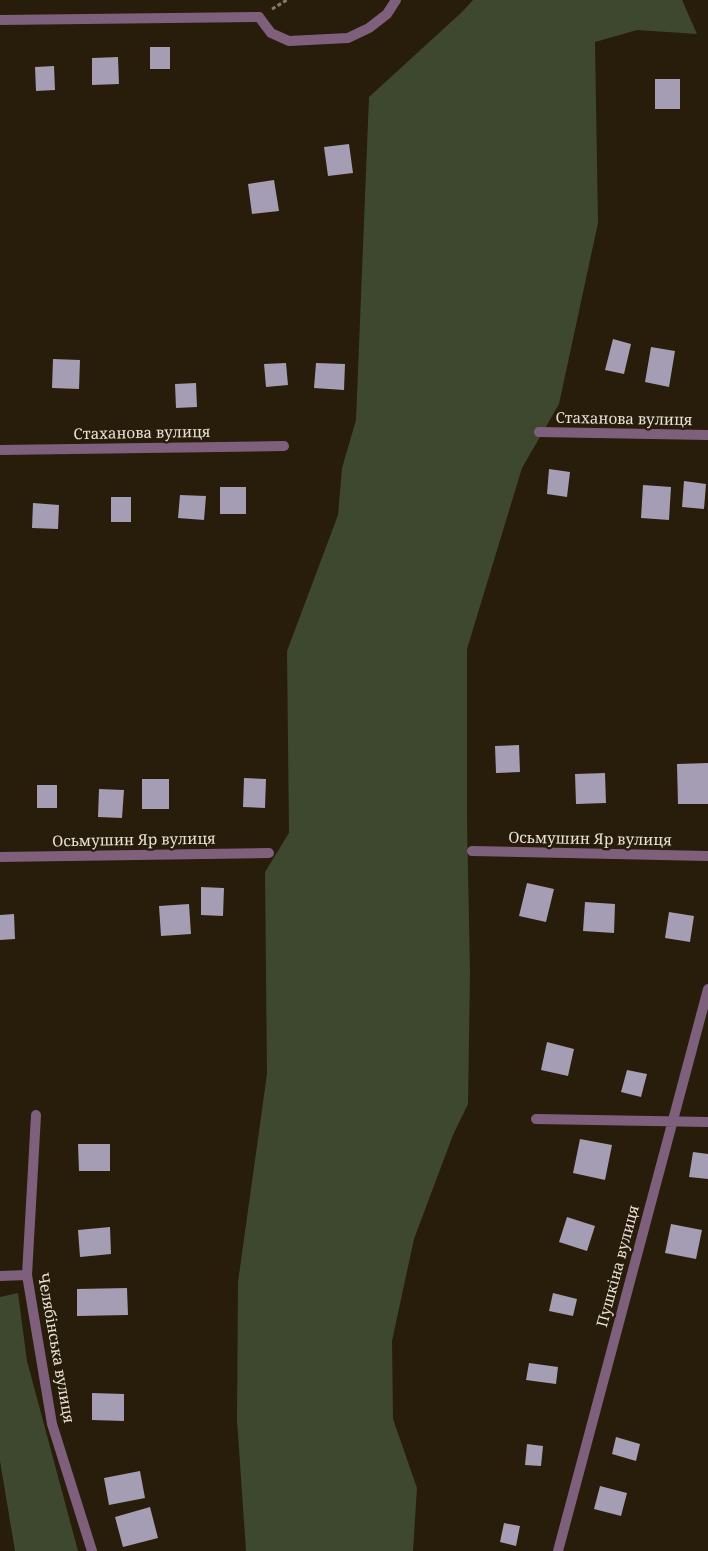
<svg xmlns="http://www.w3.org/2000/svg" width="708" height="1551" viewBox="0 0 708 1551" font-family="'Noto Serif',serif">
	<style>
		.green { fill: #3e482e }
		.building { fill: #a59db4 }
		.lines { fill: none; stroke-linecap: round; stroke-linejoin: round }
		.path { stroke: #847c6c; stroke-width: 3; stroke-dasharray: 4 2.5; stroke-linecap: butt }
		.service { stroke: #7f607c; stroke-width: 10 }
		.minor { stroke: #7f607c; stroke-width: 10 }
		.labels { text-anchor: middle; stroke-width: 5; stroke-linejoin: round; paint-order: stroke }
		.street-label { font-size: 15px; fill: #e8e1d5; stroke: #271d0a }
	</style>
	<rect width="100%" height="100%" fill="#271d0a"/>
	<!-- green -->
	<path class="green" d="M473,0H682L697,34L637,30L595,42L598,223L559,404L522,468L467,649V820L470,973L468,1104L453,1135L414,1239L392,1341L393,1419L417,1488L413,1551H246L237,1420L238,1282L267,1074L265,872L289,833L287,651L338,515L342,468L356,420L369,97L462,12Z
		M18,1293L27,1361L78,1551H15L0,1461V1297Z"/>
	<!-- building -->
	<path class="building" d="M150,47H170V69H150Z
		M118,57L119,84L92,85V58Z
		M54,66L55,90L36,91L35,67Z
		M655,79H680V109H655Z
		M349,144L353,173L328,176L324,147Z
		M274,180L279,211L252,214L248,184Z
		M613,339L631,344L624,374L605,370Z
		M651,347L675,351L669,387L645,382Z
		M53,359L80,360L79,389L52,388Z
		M286,363L288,385L266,387L264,364Z
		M316,363L345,364L344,390L314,388Z
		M196,383L197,407L176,408L175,384Z
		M549,469L570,472L567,497L547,494Z
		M684,481L706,484L704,509L682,507Z
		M643,485L671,487L669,520L641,518Z
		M220,487H246V514H220Z
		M180,495L206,496L204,520L178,518Z
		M111,497H131V522H111Z
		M33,503L59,505L58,529L32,528Z
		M519,745L520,772L496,773L495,746Z
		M708,763V804H678L677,764Z
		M605,773L606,803L576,804L575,774Z
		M244,778L266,779L265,808L243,807Z
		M142,779H169V809H142Z
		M37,785H57V808H37Z
		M99,789L124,790L122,818L98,817Z
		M527,883L554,889L546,922L519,916Z
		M201,887L224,888L223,916L201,915Z
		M585,902L615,904L614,933L583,931Z
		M189,904L191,934L161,936L159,906Z
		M669,912L694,916L690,942L665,938Z
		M14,914L15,939L0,940V915Z
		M547,1042L574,1049L568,1076L541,1070Z
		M627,1070L647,1074L641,1097L621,1092Z
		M580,1139L612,1145L605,1180L573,1173Z
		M78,1144H110V1171H79Z
		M693,1152L708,1154V1179L689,1177Z
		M567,1217L595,1226L587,1251L559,1242Z
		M671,1224L702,1230L696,1259L665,1253Z
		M110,1227L111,1254L80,1257L78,1230Z
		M127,1288L128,1315L77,1316V1289Z
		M553,1293L577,1299L573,1316L549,1311Z
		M529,1363L558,1367L556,1384L526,1380Z
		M92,1393L124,1394V1421L92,1420Z
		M616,1437L640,1444L636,1461L612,1454Z
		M527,1444L543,1446L541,1466L525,1465Z
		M140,1471L145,1498L109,1505L104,1478Z
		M600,1486L627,1493L621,1516L594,1509Z
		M150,1507L158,1538L123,1547L115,1517Z
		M504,1523L520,1526L516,1546L500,1542Z"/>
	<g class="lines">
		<!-- path -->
		<path class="path" d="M272,9L287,0"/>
		<!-- service -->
		<path class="service" d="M259,17L271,33L289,41L348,38L369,28L387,14L396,0"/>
		<!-- minor -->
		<path class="minor" d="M0,20L259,17
			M539,432L708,435
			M0,450L284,446
			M472,851L708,856
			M0,857L269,853
			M36,1115L27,1275L52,1424L92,1551
			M536,1119L708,1122
			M0,1276L27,1275
			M558,1551L708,989"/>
	</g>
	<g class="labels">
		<!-- street labels -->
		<g class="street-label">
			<text transform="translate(624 419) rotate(1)" y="5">Стаханова вулиця</text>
			<text transform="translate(142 433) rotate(-1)" y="5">Стаханова вулиця</text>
			<text transform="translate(590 839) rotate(1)" y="5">Осьмушин Яр вулиця</text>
			<text transform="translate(134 840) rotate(-1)" y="5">Осьмушин Яр вулиця</text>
			<text transform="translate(618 1266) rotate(-75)" y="5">Пушкіна вулиця</text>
			<text transform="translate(56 1348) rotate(80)" y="5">Челябінська вулиця</text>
		</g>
	</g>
</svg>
